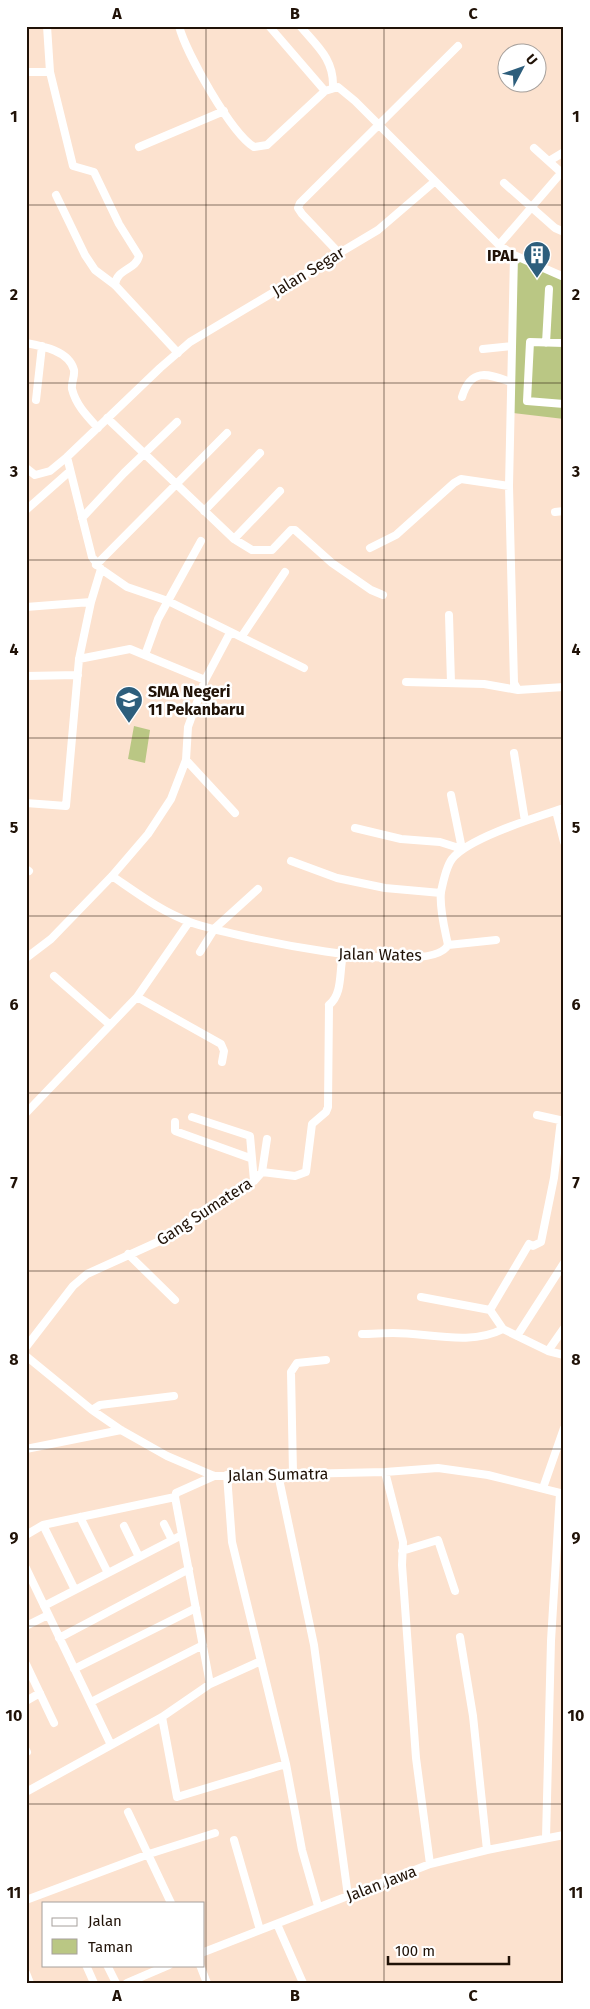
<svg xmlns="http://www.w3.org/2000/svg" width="590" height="2009" viewBox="0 0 590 2009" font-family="'Fira Sans',sans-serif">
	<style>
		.green { fill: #bac784 }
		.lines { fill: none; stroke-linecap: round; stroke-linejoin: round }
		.street { stroke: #fff; stroke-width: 8 }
		.grid { fill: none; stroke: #201207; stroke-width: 1; stroke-opacity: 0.55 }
		.labels { text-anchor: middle; stroke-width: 5; stroke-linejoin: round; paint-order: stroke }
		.poi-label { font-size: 16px; font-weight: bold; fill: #201207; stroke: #fff; text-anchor: end }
		.street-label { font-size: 16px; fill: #201207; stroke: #fff }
		.neatline { fill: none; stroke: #201207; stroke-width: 2 }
		.grid-label { font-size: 16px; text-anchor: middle; font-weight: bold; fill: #201207 }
	</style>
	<rect width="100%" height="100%" fill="#fce2cf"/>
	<!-- green -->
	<path class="green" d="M516,258L564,280V419L513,413Z
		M134,726L150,730L145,763L128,759Z"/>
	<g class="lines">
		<!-- street -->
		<path class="street" d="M47,26L50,72L73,166L94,172L119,224L139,256C136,270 116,269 115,285
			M179,26C186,53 231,133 254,147L267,145L325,91L338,87L355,101L499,245L514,255L564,277
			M269,26L325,91
			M300,26C317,46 334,59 333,87
			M26,72H50
			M139,147L224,111
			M534,148L564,175
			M549,161L564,152
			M504,183L555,228L564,232
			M56,195L85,255L95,270L115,285L178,353
			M499,245L561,173
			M338,252L302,214L298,208L300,203L458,46
			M514,255L509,486L514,683L518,690L564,687
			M26,343C43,346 69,351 74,370C75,376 71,383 72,389C76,405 87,416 98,428
			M546,343L549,289
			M564,343L530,342L527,401L564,404
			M483,349L512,346
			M462,397C471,367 488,374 511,382
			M36,400L42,346
			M107,418L234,539L252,550H272L291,530H295L332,563L371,590L383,595
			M26,468L35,475L50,471L67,457
			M26,510L69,472
			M204,511L260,453
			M555,512L564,511
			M82,518L124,473L177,422
			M234,539L280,491
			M370,548L396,535L454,483L461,479L509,486
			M96,565L227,433
			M26,607L91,602
			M449,615L451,683
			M242,636L285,572
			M145,655L158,619L201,541
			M79,659L130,649L205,680
			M304,668L168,601L127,587L101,569L92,557L67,457L160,368L190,342L378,230L434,182
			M26,676L78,675
			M406,682L484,684L518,690
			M514,753L525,821
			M186,760L235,813
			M451,795L462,849
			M26,803L66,806L79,659L91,602L101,569
			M556,811L564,842
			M355,828L401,839L440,842L462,849
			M291,861L337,878L385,888L441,893
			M26,869L29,871
			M112,876C137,893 162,912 190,922C225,935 430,980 448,945C445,930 439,908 441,892C443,882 446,867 452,859C468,838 537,817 564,808
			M448,945L496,940
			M200,952L215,928L258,889
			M26,958L51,939L112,876L148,834L171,799L186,760L188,727L205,680L230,633
			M54,976L109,1024
			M137,997L221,1044L224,1051L222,1062
			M329,1005C343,994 339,971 343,955
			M26,1113L137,997L189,922
			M537,1115L564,1121
			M192,1117L250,1136L254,1181
			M175,1122V1131L250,1158
			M262,1172L267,1139
			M128,1254L175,1300
			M421,1297L490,1310L503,1329L548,1351L564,1355
			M490,1310L529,1244L533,1246L541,1242L554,1178L561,1120
			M362,1334C372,1334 383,1333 393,1333C429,1333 470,1346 503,1329
			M517,1336L564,1263
			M26,1347L73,1286L87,1274L162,1240L254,1181L262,1172L295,1176L306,1172L312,1124L326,1112L328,1107L329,1005
			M548,1351L564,1328
			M26,1356L92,1410L121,1430L167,1456L214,1476L385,1472L438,1468L488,1475L564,1494
			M92,1410L100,1405L174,1396
			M26,1449L121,1430
			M385,1472L403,1542L402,1565L416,1758L430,1864
			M293,1473L291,1372L297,1363L326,1360
			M278,1474L314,1645L348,1896
			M227,1475L232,1542L286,1764L302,1850L318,1906
			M543,1488L564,1428
			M80,1517L108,1573
			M164,1524L172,1540
			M43,1525L75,1590
			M124,1526L139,1557
			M26,1535L43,1525L175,1497
			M402,1551L438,1540L455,1591
			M26,1568L111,1745
			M44,1606L182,1535
			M26,1626L48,1615
			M460,1637L473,1716L487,1850
			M59,1638L189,1569
			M26,1664L54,1723
			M74,1669L196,1608
			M210,1684L175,1497L176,1493L214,1476
			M26,1701L40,1693
			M91,1702L203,1645
			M162,1717L177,1797L286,1764
			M26,1750L27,1752
			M26,1792L162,1717L210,1684L261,1661
			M128,1812L171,1903
			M546,1838L551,1641L560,1493
			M234,1840L260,1930
			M26,1900L149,1854L215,1833
			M277,1924L303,1983
			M204,1952L430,1864L487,1850L564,1835
			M86,1965L94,1983
			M107,1965L116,1983
			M200,1965L207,1983
			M26,1973L30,1983
			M127,1983L169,1965"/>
	</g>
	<!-- grid -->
	<path class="grid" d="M206,26V1983M384,26V1983M26,205H564M26,383H564M26,560H564M26,738H564M26,916H564M26,1093H564M26,1271H564M26,1449H564M26,1626H564M26,1804H564"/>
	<!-- icons -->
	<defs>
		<symbol id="building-pin" viewBox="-11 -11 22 30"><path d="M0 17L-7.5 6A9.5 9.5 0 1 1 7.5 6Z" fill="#2d5e7c" stroke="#fff"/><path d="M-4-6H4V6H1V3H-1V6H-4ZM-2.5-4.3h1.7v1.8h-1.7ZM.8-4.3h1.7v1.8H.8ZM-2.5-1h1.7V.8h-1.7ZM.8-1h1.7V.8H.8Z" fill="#fff"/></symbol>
		<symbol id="school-pin" viewBox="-11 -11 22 30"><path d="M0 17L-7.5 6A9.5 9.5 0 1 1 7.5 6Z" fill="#2d5e7c" stroke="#fff"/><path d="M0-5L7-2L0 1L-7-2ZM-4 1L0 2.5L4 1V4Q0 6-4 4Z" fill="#fff"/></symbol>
	</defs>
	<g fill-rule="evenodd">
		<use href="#building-pin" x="521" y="239" width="32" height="43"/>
		<use href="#school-pin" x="113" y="684" width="32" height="43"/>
	</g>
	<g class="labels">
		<!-- poi labels -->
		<g class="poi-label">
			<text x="518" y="261">IPAL</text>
			<text x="148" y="697" text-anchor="start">SMA Negeri<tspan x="148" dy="18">11 Pekanbaru</tspan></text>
		</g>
		<!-- street labels -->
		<g class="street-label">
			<text transform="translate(308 271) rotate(-31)" y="6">Jalan Segar</text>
			<text transform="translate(380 954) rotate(1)" y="6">Jalan Wates</text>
			<text transform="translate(204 1211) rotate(-33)" y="6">Gang Sumatera</text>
			<text transform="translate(278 1474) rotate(-1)" y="6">Jalan Sumatra</text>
			<text transform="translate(381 1883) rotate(-21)" y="6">Jalan Jawa</text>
		</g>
	</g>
	<!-- border -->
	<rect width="590" height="2009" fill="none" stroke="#ffffff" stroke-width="55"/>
	<!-- legend -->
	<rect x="42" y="1902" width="162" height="65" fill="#ffffff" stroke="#a6a09c"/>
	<rect x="52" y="1918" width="25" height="8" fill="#ffffff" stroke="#a6a09c"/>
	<text x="88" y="1926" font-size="15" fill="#201207">Jalan</text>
	<rect x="52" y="1939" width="25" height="15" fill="#bac784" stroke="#a6a09c"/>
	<text x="88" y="1952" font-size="15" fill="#201207">Taman</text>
	<!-- north arrow -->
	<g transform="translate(522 68) rotate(49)"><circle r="24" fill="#ffffff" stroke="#a6a09c"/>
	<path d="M0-4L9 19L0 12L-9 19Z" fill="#2d5e7c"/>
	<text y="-8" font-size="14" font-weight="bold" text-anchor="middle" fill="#201207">U</text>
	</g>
	<!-- scale -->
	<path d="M388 1956v8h121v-8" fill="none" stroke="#201207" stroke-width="2.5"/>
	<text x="395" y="1956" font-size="15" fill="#201207" stroke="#ffffff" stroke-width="4" paint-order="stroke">100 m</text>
	<rect x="28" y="28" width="534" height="1954" class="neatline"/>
	<g class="grid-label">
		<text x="117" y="19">A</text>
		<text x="295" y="19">B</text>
		<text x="473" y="19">C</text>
		<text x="14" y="122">1</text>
		<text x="576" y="122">1</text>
		<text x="14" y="300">2</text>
		<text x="576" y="300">2</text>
		<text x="14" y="477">3</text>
		<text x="576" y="477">3</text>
		<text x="14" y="655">4</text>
		<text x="576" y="655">4</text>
		<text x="14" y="833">5</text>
		<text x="576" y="833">5</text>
		<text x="14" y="1010">6</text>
		<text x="576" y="1010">6</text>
		<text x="14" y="1188">7</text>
		<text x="576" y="1188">7</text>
		<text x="14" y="1365">8</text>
		<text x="576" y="1365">8</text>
		<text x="14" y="1543">9</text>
		<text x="576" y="1543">9</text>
		<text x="14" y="1721">10</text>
		<text x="576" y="1721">10</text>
		<text x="14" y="1898">11</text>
		<text x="576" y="1898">11</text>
		<text x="117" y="2001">A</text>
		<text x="295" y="2001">B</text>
		<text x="473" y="2001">C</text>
	</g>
</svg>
